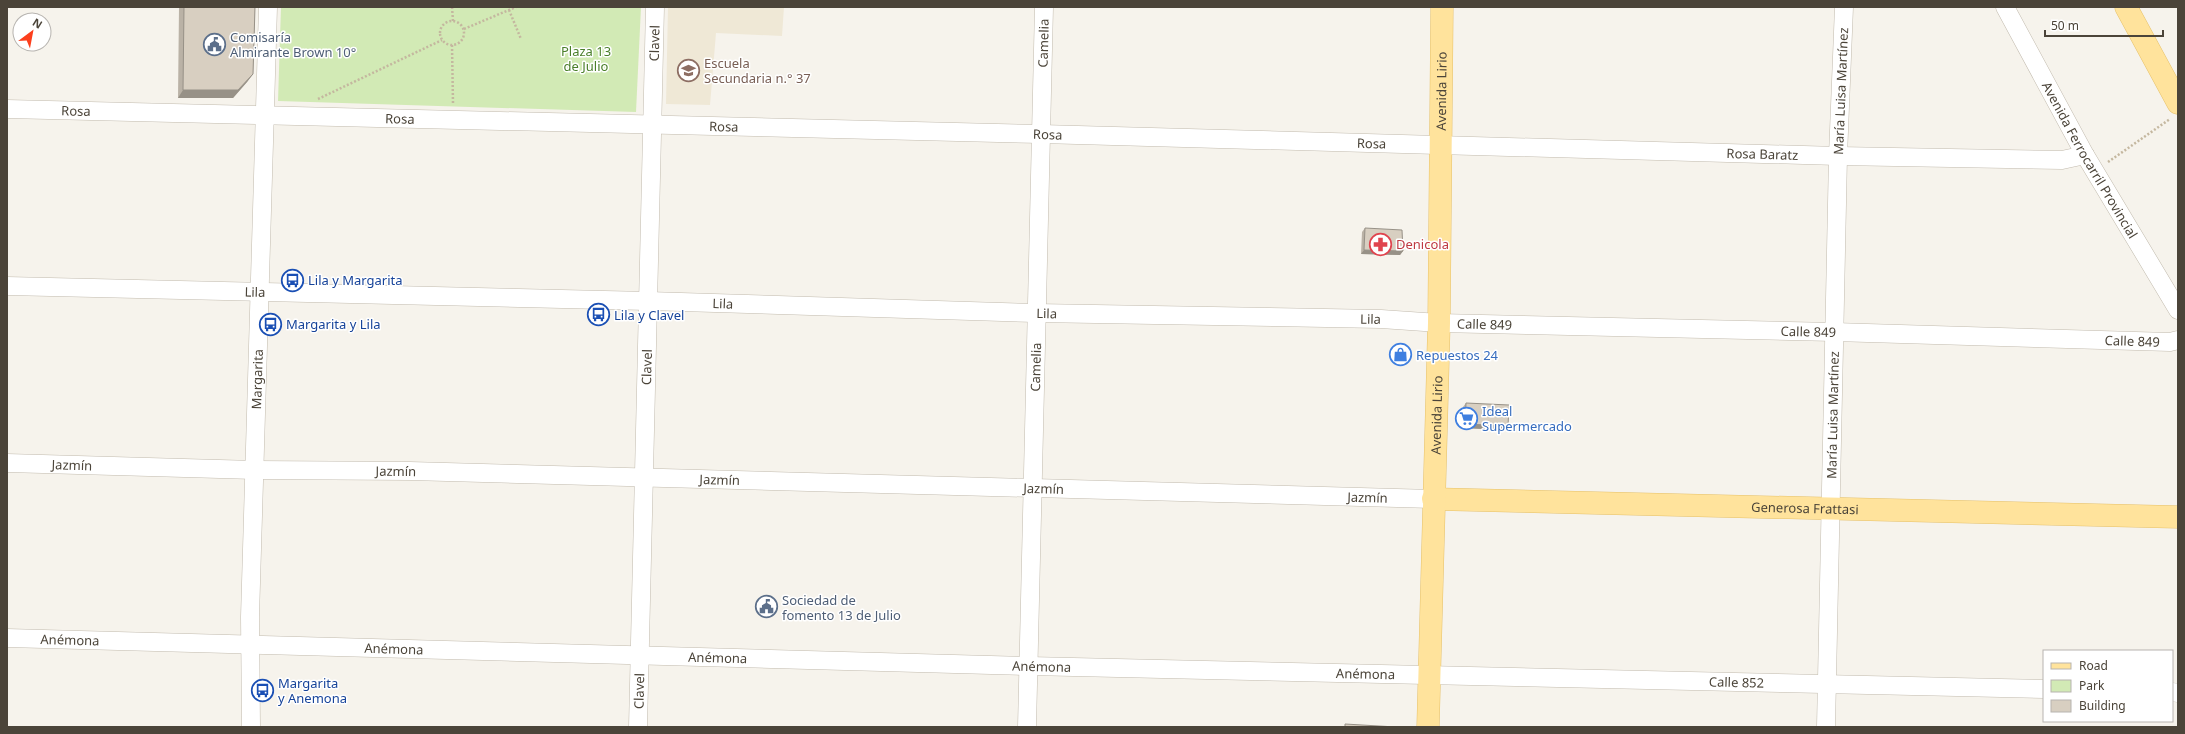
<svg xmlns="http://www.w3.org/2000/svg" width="2185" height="734" viewBox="0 0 2185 734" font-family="'Noto Sans',sans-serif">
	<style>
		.education { fill: #efe8d6 }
		.green { fill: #d2eab5 }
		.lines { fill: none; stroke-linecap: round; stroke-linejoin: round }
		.minor-casing { stroke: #c2bbae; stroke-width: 19 }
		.major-casing { stroke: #e6c16a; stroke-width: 23 }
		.path { stroke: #c4b79f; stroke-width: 2.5; stroke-dasharray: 2 2; stroke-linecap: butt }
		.minor { stroke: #fff; stroke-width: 18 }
		.major { stroke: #ffe39c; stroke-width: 22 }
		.wall { fill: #bab2a6 }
		.shaded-wall { fill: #979187 }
		.building { fill: #d8cfc1; stroke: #979187 }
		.labels { text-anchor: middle; stroke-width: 3; stroke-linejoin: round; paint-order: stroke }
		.service-label { font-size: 13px; fill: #4e5e75; stroke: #fff; text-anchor: start }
		.street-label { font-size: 13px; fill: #4b4439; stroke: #fff }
		.park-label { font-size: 13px; fill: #4a7f2a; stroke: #fff }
		.education-label { font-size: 13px; fill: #785e54; stroke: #fff; text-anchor: start }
		.health-label { font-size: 13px; fill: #be3a42; stroke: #fff; text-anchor: start }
		.transit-label { font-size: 13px; fill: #164399; stroke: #fff; text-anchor: start }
		.shop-label { font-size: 13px; fill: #366cbe; stroke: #fff; text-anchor: start }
	</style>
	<rect width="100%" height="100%" fill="#f6f3ec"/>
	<!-- education -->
	<path class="education" d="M668,7H784L782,36L716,33L710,105L666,104Z"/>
	<!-- green -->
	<path class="green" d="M281,7H641L636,112L278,101Z"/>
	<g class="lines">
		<defs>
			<g id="minor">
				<path id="s1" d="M2005,7L2085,155L2178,310"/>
				<path id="s2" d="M7,109L1041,134L1838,156L2062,160L2085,155"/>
				<path id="s3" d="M7,286L648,301L1036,313L1381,319L1439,323L1834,332L2170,342L2178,340"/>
				<path id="s4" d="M7,463L255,470L410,471L1433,499"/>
				<path id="s5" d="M7,638L1029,666L2044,689"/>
				<path d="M2172,692L2178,693"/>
				<path id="s6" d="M251,727L250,617L268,7"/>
				<path id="s7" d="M638,727L655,7"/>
				<path id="s8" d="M1027,727L1044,7"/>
				<path id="s9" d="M1826,727L1838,156L1844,7"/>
			</g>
			<g id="major">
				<path d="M2126,7L2178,103"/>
				<path id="s10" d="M1433,499L2178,517"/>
				<path id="s11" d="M1428,727L1439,323L1442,7"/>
			</g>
		</defs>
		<!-- minor casing -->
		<use href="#minor" class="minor-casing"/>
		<!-- major casing -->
		<use href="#major" class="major-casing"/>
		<!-- path -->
		<path class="path" d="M452,7L453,21
			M509,10L521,39
			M440 33a12 12 0 1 1 24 0a12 12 0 1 1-24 0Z
			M464,29L516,7
			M452,45L453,104
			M318,99L442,40
			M2108,162L2170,119"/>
		<!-- minor -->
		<use href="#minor" class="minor"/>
		<!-- major -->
		<use href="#major" class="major"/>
	</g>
	<!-- wall -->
	<path class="wall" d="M179,7H255L253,74L247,82L233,98H178Z
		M1365,228L1403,251L1400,255L1361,254L1362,232Z
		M1466,403L1505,430L1463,428V407Z"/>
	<!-- shaded-wall -->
	<path class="shaded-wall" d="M253,74L247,82L233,98H178L183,90Z
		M1364,250L1403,251L1400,255L1361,254Z
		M1465,424L1508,426L1505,430L1463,428Z"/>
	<!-- building -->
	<path class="building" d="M184,7H255L253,74L238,90H183Z
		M1365,228L1402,230L1403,251L1364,250Z
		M1466,403L1509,405L1508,426L1465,424Z
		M1345,724L1396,727H1345Z"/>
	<!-- icons -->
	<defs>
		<symbol id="civic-ring" viewBox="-11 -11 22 22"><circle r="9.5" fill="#fff" stroke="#5c6f8a" stroke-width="1.5"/><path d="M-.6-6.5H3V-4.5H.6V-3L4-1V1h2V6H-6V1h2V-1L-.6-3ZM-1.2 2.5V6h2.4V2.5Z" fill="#5c6f8a"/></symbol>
		<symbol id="school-ring" viewBox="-11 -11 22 22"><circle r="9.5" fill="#fff" stroke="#8d6e63" stroke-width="1.5"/><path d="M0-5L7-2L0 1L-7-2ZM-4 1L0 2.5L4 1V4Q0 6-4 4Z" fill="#8d6e63"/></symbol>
		<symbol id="pharmacy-ring" viewBox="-11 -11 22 22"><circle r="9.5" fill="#fff" stroke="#e0444e" stroke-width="1.5"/><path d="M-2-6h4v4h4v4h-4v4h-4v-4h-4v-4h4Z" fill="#e0444e"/></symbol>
		<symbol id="bus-ring" viewBox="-11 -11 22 22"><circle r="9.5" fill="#fff" stroke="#1a4fb4" stroke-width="1.5"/><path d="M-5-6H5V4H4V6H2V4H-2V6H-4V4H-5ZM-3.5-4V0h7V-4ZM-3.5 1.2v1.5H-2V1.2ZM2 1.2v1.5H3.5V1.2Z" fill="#1a4fb4"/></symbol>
		<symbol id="shop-ring" viewBox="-11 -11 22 22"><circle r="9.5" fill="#fff" stroke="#3f7fe0" stroke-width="1.5"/><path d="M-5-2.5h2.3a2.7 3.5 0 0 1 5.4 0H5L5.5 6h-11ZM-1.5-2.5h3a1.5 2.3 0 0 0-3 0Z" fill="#3f7fe0"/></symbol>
		<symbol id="supermarket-ring" viewBox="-11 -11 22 22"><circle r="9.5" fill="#fff" stroke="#3f7fe0" stroke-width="1.5"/><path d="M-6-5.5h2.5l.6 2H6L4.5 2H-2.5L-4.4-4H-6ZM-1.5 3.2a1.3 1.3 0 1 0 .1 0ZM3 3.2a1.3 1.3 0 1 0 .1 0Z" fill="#3f7fe0"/></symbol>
	</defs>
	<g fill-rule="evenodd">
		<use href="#civic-ring" x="202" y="32" width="25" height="25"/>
		<use href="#school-ring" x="676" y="58" width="25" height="25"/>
		<use href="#pharmacy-ring" x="1368" y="232" width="25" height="25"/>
		<use href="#bus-ring" x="280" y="268" width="25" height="25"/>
		<use href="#bus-ring" x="586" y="302" width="25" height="25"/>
		<use href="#bus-ring" x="258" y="312" width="25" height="25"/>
		<use href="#shop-ring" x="1388" y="342" width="25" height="25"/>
		<use href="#supermarket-ring" x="1454" y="406" width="25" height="25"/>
		<use href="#civic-ring" x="754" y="594" width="25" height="25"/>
		<use href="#bus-ring" x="250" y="678" width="25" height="25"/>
	</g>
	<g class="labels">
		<!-- service labels -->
		<g class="service-label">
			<text x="230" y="42">Comisaría<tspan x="230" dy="15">Almirante Brown 10°</tspan></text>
			<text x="782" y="605">Sociedad de<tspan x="782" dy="15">fomento 13 de Julio</tspan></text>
		</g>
		<!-- street labels -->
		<g class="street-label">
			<text dy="5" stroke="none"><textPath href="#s7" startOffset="684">Clavel</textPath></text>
			<text dy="5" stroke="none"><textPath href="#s8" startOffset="684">Camelia</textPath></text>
			<text dy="5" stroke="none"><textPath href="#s11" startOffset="636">Avenida Lirio</textPath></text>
			<text dy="5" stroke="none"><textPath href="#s9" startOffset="636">María Luisa Martínez</textPath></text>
			<text dy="5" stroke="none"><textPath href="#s2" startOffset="69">Rosa</textPath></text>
			<text dy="5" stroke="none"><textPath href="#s2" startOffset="393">Rosa</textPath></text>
			<text dy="5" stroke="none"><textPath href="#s2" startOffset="717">Rosa</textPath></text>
			<text dy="5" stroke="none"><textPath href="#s2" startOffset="1041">Rosa</textPath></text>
			<text dy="5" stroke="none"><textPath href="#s2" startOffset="1365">Rosa</textPath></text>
			<text dy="5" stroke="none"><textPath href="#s2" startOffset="1756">Rosa Baratz</textPath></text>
			<text dy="5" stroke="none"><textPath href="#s1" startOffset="175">Avenida Ferrocarril Provincial</textPath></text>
			<text dy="5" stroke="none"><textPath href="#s3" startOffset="248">Lila</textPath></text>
			<text dy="5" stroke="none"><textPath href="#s3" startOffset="716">Lila</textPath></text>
			<text dy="5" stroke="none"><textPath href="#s3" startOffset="1040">Lila</textPath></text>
			<text dy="5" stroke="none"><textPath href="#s3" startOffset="1364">Lila</textPath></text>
			<text dy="5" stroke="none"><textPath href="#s3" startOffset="1478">Calle 849</textPath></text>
			<text dy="5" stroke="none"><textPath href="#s3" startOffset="1802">Calle 849</textPath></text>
			<text dy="5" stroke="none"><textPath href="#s3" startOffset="2126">Calle 849</textPath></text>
			<text dy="5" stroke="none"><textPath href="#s7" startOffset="360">Clavel</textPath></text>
			<text dy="5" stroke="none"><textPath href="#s8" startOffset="360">Camelia</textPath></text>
			<text dy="5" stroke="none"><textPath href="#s6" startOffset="348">Margarita</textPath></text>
			<text dy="5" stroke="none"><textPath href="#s11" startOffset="312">Avenida Lirio</textPath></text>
			<text dy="5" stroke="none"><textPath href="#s9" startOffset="312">María Luisa Martínez</textPath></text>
			<text dy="5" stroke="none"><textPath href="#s4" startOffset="65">Jazmín</textPath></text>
			<text dy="5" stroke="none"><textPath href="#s4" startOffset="389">Jazmín</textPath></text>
			<text dy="5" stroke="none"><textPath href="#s4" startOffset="713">Jazmín</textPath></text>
			<text dy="5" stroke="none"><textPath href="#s4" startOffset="1037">Jazmín</textPath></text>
			<text dy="5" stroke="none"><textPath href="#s4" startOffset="1361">Jazmín</textPath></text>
			<text dy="5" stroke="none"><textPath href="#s10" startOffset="372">Generosa Frattasi</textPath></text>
			<text dy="5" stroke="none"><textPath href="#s5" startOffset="63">Anémona</textPath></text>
			<text dy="5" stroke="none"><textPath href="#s5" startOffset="387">Anémona</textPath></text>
			<text dy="5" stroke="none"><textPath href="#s5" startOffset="711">Anémona</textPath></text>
			<text dy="5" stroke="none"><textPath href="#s5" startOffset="1035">Anémona</textPath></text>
			<text dy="5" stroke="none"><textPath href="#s5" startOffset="1359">Anémona</textPath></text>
			<text dy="5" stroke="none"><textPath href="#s5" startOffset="1730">Calle 852</textPath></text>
			<text dy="5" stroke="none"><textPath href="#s7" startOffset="36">Clavel</textPath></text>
		</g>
		<!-- park labels -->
		<g class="park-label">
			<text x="586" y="56">Plaza 13<tspan x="586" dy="15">de Julio</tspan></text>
		</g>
		<!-- education labels -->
		<g class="education-label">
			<text x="704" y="68">Escuela<tspan x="704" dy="15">Secundaria n.° 37</tspan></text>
		</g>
		<!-- health labels -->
		<g class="health-label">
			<text x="1396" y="249">Denicola</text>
		</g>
		<!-- transit labels -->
		<g class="transit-label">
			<text x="308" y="285">Lila y Margarita</text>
			<text x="614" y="320">Lila y Clavel</text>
			<text x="286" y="329">Margarita y Lila</text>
			<text x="278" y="688">Margarita<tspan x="278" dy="15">y Anemona</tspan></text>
		</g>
		<!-- shop labels -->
		<g class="shop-label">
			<text x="1416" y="360">Repuestos 24</text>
			<text x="1482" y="416">Ideal<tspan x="1482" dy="15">Supermercado</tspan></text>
		</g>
	</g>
	<!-- border -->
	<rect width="2185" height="734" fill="none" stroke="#4b4439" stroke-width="16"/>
	<!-- legend -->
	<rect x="2043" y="650" width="130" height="72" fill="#ffffff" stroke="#b7b4b0"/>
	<rect x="2051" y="663" width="20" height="6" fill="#ffe39c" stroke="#b7b4b0"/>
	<text x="2079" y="670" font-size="12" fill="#4b4439">Road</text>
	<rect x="2051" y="680" width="20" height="12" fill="#d2eab5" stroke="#b7b4b0"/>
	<text x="2079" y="690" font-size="12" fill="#4b4439">Park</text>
	<rect x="2051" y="700" width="20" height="12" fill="#d8cfc1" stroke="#b7b4b0"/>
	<text x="2079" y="710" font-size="12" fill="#4b4439">Building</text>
	<!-- north arrow -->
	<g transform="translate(32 32) rotate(32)"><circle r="19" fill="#ffffff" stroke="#b7b4b0"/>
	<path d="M0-3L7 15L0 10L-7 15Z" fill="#fc3f1d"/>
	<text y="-6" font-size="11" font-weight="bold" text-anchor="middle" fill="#4b4439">N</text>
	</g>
	<!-- scale -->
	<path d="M2045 30v6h118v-6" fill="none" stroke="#4b4439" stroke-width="2"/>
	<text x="2051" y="30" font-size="12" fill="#4b4439" stroke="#ffffff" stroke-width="3" paint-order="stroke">50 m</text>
</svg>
